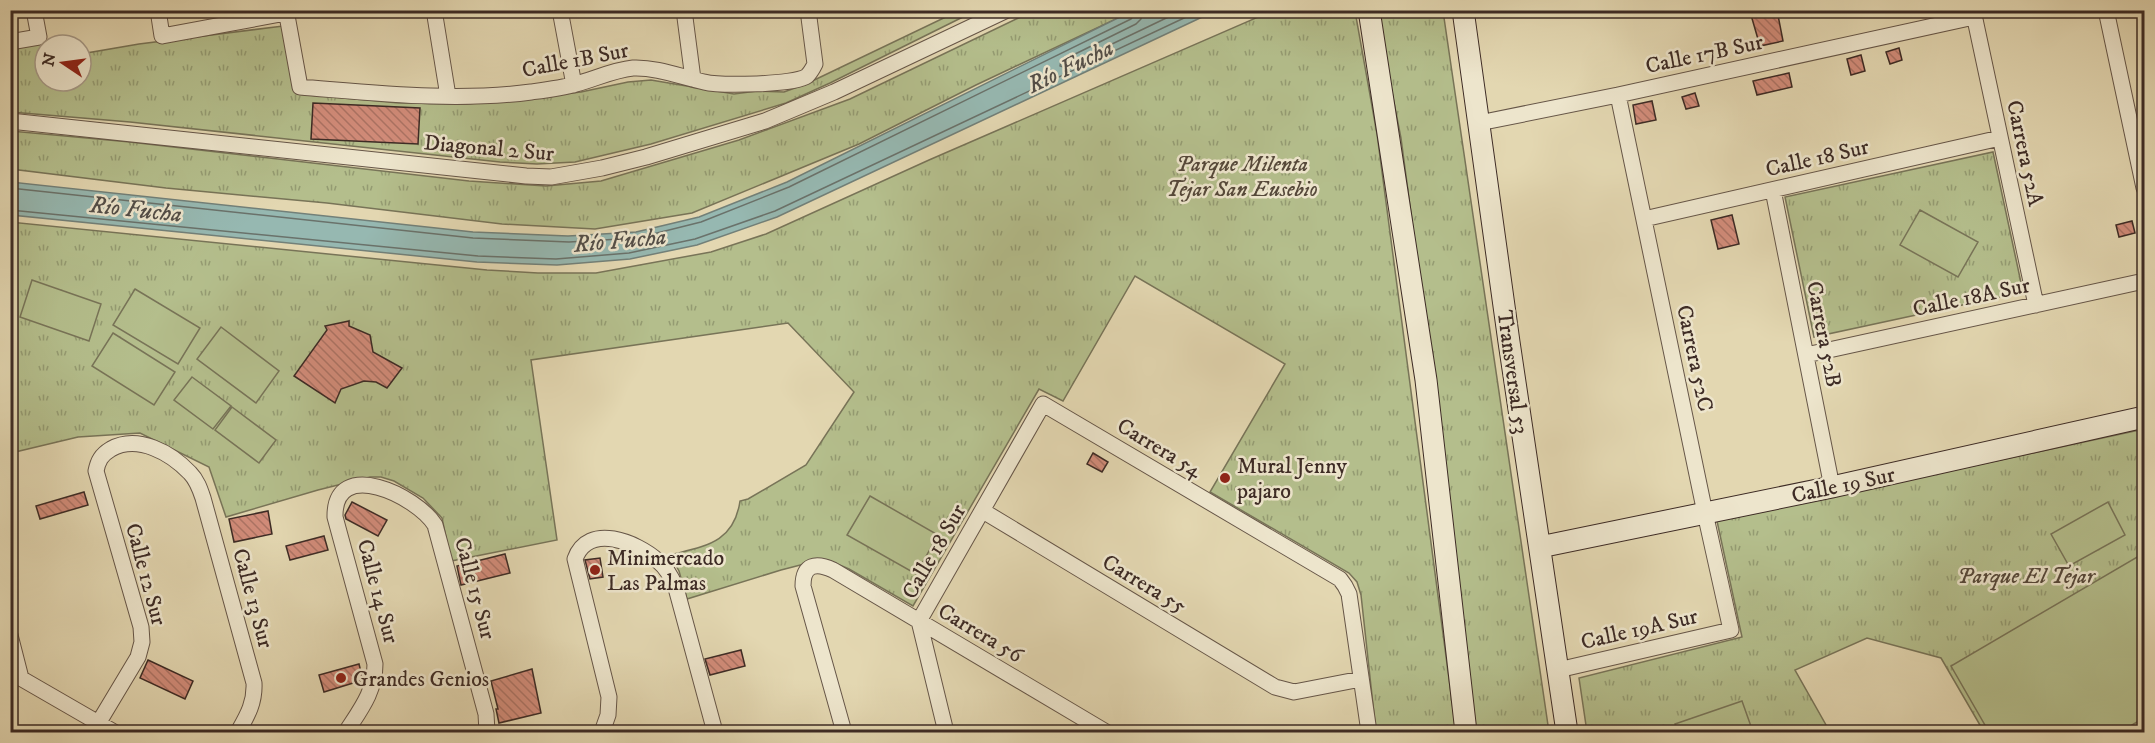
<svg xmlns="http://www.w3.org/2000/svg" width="2155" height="743" viewBox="0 0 2155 743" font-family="'IM FELL DW Pica',serif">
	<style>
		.grass { fill: url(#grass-tufts); stroke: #787458; stroke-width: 1.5 }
		.garden { fill: #b4be8c; stroke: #787458; stroke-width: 1.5 }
		.water { fill: #96b8b1; stroke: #728079; stroke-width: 1.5 }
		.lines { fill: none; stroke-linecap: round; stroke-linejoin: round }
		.shore { stroke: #6a726b; stroke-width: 1.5 }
		.building { fill: url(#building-back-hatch); stroke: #3d2b25; stroke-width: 1.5 }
		.street-casing { stroke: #665648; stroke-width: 17 }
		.secondary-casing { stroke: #3d2b25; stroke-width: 23 }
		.street { stroke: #ede5cc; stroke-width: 15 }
		.secondary { stroke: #ede5cc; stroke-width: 21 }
		.poi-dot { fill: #8f2418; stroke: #ede5cc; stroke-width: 2 }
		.labels { text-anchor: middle; stroke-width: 5; stroke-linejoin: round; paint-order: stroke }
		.street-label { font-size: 22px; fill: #3d2b25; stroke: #ede5cc }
		.park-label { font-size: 22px; font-style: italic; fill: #55483a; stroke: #ede5cc }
		.poi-label { font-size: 22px; fill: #3d2b25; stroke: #ede5cc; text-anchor: start }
		.water-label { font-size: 24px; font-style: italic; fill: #534e48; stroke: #ede5cc }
	</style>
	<defs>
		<pattern id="grass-tufts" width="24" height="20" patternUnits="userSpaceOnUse" patternTransform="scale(1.5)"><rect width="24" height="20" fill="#b4be8c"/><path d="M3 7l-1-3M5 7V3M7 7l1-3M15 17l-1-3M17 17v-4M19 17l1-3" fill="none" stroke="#949b72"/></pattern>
		<pattern id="building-back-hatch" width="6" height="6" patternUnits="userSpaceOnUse" patternTransform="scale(1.5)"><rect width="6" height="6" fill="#d28c7a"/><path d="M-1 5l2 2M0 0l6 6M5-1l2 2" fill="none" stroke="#ac7364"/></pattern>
	</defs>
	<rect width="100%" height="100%" fill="#e3d7b1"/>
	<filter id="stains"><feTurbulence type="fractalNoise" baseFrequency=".00333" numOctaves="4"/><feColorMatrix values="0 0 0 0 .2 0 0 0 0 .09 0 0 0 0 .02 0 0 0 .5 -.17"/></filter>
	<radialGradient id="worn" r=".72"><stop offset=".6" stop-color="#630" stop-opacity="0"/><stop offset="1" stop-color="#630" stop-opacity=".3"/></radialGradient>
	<!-- grass -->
	<path class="grass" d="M1035,10L1133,11L976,85L859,144L692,213L595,229L502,224L327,203L166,188L11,169V131L130,142L469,181L546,186L601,181L739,140L850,99Z
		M950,11H975L830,83L786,103L651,144L575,162L537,164L500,162L130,122L11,112L10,48L47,41L48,45H45V81H81V54L139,44L283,26L298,94L399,103L467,104L581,92L628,82L651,80L734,94L757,91L784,92L806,84L950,15Z
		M1272,11H1355L1377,134L1456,732H1376L1361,595L1357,582L1349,573L1210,492L1285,364L1135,276L1063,401L1039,389L913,606L849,569L828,560L812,562L781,570L687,599L679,571L670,555C705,546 734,543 740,501L748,499L806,465L854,392L788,323L531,360L557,540L451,561L442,518L423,498L394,481L381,477H370L318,490L226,517L209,467L140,433L78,437L11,453L10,222L487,270L538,273H596L711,252L766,234L929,160Z
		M1376,11H1443L1549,732H1475L1450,508L1401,138Z
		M1993,152L2023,292L1814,337L1785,197Z
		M2144,429V721L2140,724L2144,732H1984L1941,658L1867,638L1795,670L1830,732H1587L1579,678L1742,637L1717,521Z"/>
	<!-- garden -->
	<path class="garden" d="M1920,210L1978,242L1958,277L1900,245Z
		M32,280L101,304L89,341L20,317Z
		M135,289L200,328L178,364L113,325Z
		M221,327L279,371L256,403L197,359Z
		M113,333L175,372L154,405L92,366Z
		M192,377L231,406L213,429L174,400Z
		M232,407L276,440L259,463L215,430Z
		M870,496L938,535L916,574L847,535Z
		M2108,502L2125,535L2069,566L2051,534Z
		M2144,553V718L2120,732H1989L1951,666Z
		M1742,701L1753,732H1678L1675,724Z"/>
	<!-- water -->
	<path class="water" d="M1134,10L1215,11L777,217L697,245L630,259L557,265L477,262L11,215V182L473,232L568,236L636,232L699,217L787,182Z"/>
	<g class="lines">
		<!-- shore -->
		<path class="shore" d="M1142,10L1141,19L1136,24L1061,61L1060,66L1064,67L1183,10
			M10,188L473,238L569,242L637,238L701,222L789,187L1131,19L1134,15L1135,10
			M10,210L478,256L556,259L629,253L695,239L775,211L1201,10"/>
	</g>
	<!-- building -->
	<path class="building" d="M1772,10H1777L1783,41L1760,46L1751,15Z
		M1899,48L1902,60L1890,64L1886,52Z
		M1861,55L1865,71L1851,75L1847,59Z
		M1789,73L1792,87L1757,95L1753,81Z
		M1695,93L1699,106L1686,109L1682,97Z
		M1652,101L1656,120L1636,124L1633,105Z
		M313,103L420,108L418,144L311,139Z
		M1732,215L1739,244L1718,249L1711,220Z
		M2132,221L2135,233L2119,237L2116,225Z
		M349,321V326L370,335L373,352L402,368L387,388L376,382L364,381L341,389L335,403L294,376L327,330L325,326Z
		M1093,453L1108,462L1102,472L1087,464Z
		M84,492L88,505L40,519L36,506Z
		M352,502L387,520L378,536L346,519L345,515Z
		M268,511L272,534L234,542L229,519Z
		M324,536L328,550L290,560L286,546Z
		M505,554L510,573L461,585L457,566Z
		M600,558L603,577L590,579L585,560Z
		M741,650L745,666L710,675L705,659Z
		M148,660L193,681L185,699L140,678Z
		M359,664L363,680L324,692L319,675Z
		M532,669L541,713L499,723L496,709H498L491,681Z"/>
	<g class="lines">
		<defs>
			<path id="street" d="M158,10L162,36L286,13
				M286,10L300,87C376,93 455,102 531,92C546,90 562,88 576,84C595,79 613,70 633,68C657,67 681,77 704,82C720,86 795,85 807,76C810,73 813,68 815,64L808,10
				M434,10L448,96
				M560,10L574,85
				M684,10L693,79
				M1973,10L2036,305
				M2106,10L2144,188
				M10,42L39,37L34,10
				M10,121L526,176L551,177L602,168L646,157L765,121L834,92L1007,10
				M1479,123L1618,95L1974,17
				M1773,190L1832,487
				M1644,219L2000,138
				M1806,355L2144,281
				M983,511L1275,687L1294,692L1361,679
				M10,635L21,678
				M1558,670L1731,630L1705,513L1618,95
				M10,672L114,732
				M93,732L138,657L142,642L141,627L96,471C98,461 101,455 111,449C138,434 171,453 190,473C197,480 200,489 203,498L254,683C255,703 247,716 238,732
				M346,732C360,710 375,692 375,664L335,517C334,456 417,496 435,525L486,714L487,732
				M602,732L608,715L609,697L575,559C588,522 637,542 658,561C667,568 672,578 676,588L715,732
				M844,732L803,586C803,564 816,562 833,570L1106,732
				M946,732L919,621L1043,404L1340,579L1345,586L1349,594L1369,732"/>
			<path id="secondary" d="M1369,10L1426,380L1466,732
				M1463,10L1509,342L1567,732
				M1540,547L1832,487L2144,417"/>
		</defs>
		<!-- street casing -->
		<use href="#street" class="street-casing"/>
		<!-- secondary casing -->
		<use href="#secondary" class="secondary-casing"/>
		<!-- street -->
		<use href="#street" class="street"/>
		<!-- secondary -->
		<use href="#secondary" class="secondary"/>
	</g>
	<!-- markers -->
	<g class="poi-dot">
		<circle cx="1225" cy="478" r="6"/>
		<circle cx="595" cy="570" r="6"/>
		<circle cx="341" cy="678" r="6"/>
	</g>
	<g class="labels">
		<!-- street labels -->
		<g class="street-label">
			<text transform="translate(1704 53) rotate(-12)" y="8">Calle 17B Sur</text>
			<text transform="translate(575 59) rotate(-11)" y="8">Calle 1B Sur</text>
			<text transform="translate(489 147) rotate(5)" y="8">Diagonal 2 Sur</text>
			<text transform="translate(2026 153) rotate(78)" y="8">Carrera 52A</text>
			<text transform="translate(1817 157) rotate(-13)" y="8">Calle 18 Sur</text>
			<text transform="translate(1971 296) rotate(-12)" y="8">Calle 18A Sur</text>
			<text transform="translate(1825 334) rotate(79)" y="8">Carrera 52B</text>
			<text transform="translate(1696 358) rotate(78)" y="8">Carrera 52C</text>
			<text transform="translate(1514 372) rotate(82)" y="8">Transversal 53</text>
			<text transform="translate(1160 447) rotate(31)" y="8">Carrera 54</text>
			<text transform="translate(1843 484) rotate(-12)" y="8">Calle 19 Sur</text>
			<text transform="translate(933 551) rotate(-60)" y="8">Calle 18 Sur</text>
			<text transform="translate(147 574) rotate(75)" y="8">Calle 12 Sur</text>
			<text transform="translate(1145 583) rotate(31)" y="8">Carrera 55</text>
			<text transform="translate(476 588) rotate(75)" y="8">Calle 15 Sur</text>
			<text transform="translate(379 591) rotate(75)" y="8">Calle 14 Sur</text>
			<text transform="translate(254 598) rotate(75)" y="8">Calle 13 Sur</text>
			<text transform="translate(1639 628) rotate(-13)" y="8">Calle 19A Sur</text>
			<text transform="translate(981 632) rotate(31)" y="8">Carrera 56</text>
		</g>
		<!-- park labels -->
		<g class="park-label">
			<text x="1242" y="171">Parque Milenta<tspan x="1242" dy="25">Tejar San Eusebio</tspan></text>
			<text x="2026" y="583">Parque El Tejar</text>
		</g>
		<!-- poi labels -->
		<g class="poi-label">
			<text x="1237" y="473">Mural Jenny<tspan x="1237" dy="25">pajaro</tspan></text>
			<text x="607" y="565">Minimercado<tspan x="607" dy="25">Las Palmas</tspan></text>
			<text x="353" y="686">Grandes Genios</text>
		</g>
		<!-- water labels -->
		<g class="water-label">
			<text transform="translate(1070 66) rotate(-26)" y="8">Río Fucha</text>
			<text transform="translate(136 209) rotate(6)" y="8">Río Fucha</text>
			<text transform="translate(620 240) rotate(-5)" y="8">Río Fucha</text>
		</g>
	</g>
	<!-- margin -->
	<rect width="2155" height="743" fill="none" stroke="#e3d7b1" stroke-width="36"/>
	<rect x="12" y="12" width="2131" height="719" fill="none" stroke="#3d2b25" stroke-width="3"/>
	<rect x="18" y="18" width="2119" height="707" fill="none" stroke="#3d2b25" stroke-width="1.5"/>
	<!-- north arrow -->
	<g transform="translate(63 63) rotate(283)"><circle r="28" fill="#ede5cc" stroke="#a79b89" stroke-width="1.5"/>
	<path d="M0-4.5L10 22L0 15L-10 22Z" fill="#8f2418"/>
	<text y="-9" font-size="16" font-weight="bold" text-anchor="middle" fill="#3d2b25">N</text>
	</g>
	<rect width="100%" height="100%" filter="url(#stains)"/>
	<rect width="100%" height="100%" fill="url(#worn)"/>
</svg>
